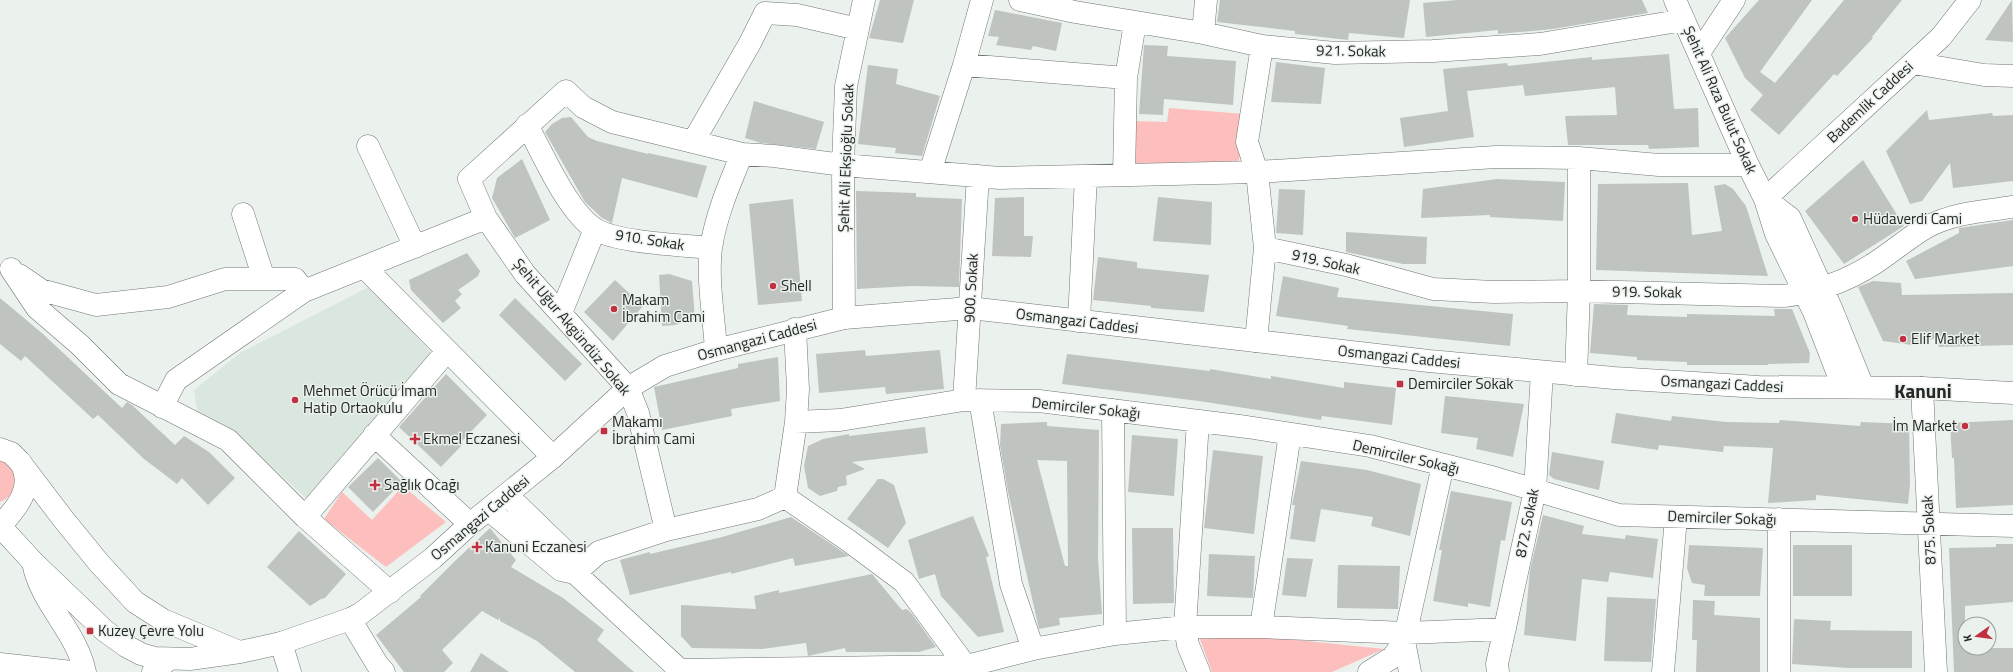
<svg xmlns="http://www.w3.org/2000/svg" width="2013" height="672" viewBox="0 0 2013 672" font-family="'Titillium Web',sans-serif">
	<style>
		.built { fill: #dae7de }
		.green { fill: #fdbfbe }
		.building { fill: #bfc4c0; fill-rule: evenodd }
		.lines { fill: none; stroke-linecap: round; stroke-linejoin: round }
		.minor-casing { stroke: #717673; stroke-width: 23 }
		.major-casing { stroke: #717673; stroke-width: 23 }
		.minor { stroke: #fff; stroke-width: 22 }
		.major { stroke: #fff; stroke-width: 22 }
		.poi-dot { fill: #c03040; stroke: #ebf1ed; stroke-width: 1.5 }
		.labels { text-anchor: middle; stroke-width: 3; stroke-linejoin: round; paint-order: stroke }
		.street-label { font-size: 15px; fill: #252725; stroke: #ebf1ed }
		.poi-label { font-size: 15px; fill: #252725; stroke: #ebf1ed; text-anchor: start }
		.district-label { font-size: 19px; font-weight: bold; fill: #252725; stroke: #ebf1ed }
	</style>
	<rect width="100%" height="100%" fill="#ebf1ed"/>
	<!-- built -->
	<path class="built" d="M371,286L434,356L307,499L229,428L197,411L194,390L240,353Z"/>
	<!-- green -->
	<path class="green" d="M1169,108L1245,114L1238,166L1130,170L1131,121L1167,122Z
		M0,459C20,467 20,494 0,502Z
		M403,486L446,522L386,567L324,519L342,492L372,520Z
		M1257,636L1384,649L1332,672H1212L1200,639Z"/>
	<!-- building -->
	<path class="building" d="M880,0H914L903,43L869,38Z
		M1220,0H1410L1404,38L1349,33L1348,40L1295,34V31L1217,22Z
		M1457,0H1642L1648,13L1553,29L1498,34V30L1426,37L1423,3Z
		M1759,0H1812L1760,72L1775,83L1844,0H1902L1872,37L1873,38L1837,76L1834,74L1779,135L1750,110L1763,95L1745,78L1725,38Z
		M2012,0L2013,42L1985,40Z
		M995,10L1062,23L1056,51L1033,46L1031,50L996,45L999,37L988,36Z
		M1144,45L1168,46L1167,56L1236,61L1233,105L1164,99L1163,115L1139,114Z
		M1669,54L1674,109L1698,108L1699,147L1649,149L1648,145H1568L1565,116L1617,115L1615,87L1525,96L1523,85L1467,91L1474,137L1404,147L1400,118L1448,111L1443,69L1507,63L1508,66L1592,57V60Z
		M1276,62L1325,68L1321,104L1271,102Z
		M868,65L898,69L896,84L940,96L922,156L895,153L896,148L858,144Z
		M754,101L824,122L816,149L761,143L745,138Z
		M1927,110L1929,120L1992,113L1993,116L2013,115V181L1953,188L1950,163L1922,201L1910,204L1886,151Z
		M571,117L588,137L597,141L648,154V153L707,166L697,198L622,178L612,223L602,218L585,202L545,132L552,124L562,118Z
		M522,159L550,220L515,238L492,198L497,178Z
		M1863,160L1904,226L1844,264L1805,211Z
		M1497,179L1565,182L1563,221L1490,217V215L1421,218L1423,189Z
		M1688,183L1692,235L1722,231L1714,186L1725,184L1733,189L1746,206L1768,276L1596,270L1598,184Z
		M1279,189L1305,190L1303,235L1276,233Z
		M856,191L916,193V197L962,199L959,287L911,286L857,289Z
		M1024,197V236H1033L1031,257L992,256L995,198Z
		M1158,197L1212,202L1211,245L1153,241Z
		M793,199L802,301L758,305L749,204Z
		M2013,220V266L1915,279L1906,261L1959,233V228Z
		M1346,232L1427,237L1426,264H1403L1346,252Z
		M467,253L480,271L478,276L458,290L462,294L455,301L461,308L443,323L411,290L409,280Z
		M1098,257L1137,262V268L1209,275L1204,312L1151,308V306L1093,300Z
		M669,274L692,281L695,319L675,325L662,326L659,275Z
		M1283,276L1339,288L1337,297L1513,314L1510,346L1347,329L1348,326L1276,316Z
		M615,280L643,306L613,341L584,312Z
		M1873,281L1901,283L1902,295L2013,293V345L1939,347L1936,338L1912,345L1883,341L1858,287Z
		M0,298L43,334L122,408L127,402L132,405L175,445L184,436L209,452L235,478L208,505L182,478L177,484L144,459L98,415L93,419L25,356L21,361L0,344Z
		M515,298L582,364L565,381L499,315Z
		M1594,304L1628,305L1627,315L1687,317V314L1775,316L1774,309H1792L1810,353L1809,363L1768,364V365H1687V362L1637,360V357L1590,353Z
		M865,350L866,356L940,350L944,389L886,394L885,387L819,393L816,354Z
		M1067,354L1210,371V369L1271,379V376L1344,388V382L1396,388L1392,425L1322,416L1321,420L1199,401L1062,384Z
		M778,357L780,401L731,409L732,416L662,430L654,387L738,368V364Z
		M446,374L487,415L461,442L463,444L441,467L399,427Z
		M1445,396L1524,404L1513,457L1476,449L1478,438L1441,433Z
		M1616,413L1671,421L1672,416L1726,422L1779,423L1780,420L1860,426L1861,422L1909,424L1910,484L1908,504L1816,495V500L1768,503L1773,448L1724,446L1723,452L1659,445L1658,450L1611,443Z
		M2013,420V505L1956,508L1954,458H1952L1950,423Z
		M1047,422V426L1099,430L1098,559L1102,614L1059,618L1060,625L1039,629L1008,492L1000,445L1001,424ZM1037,460L1067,461L1068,566H1065Z
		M925,427L928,453L852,462L865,469L846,476L847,485L838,487L837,491L820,496L808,488L804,466L808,446L823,439L849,434V436Z
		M1132,435L1178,439L1174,496L1128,492Z
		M1213,450L1263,456L1254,534L1204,528Z
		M1552,452L1604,461L1599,490L1554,479L1549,475Z
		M378,458L402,482L373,512L348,487Z
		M1301,461L1367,470L1421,484L1410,536L1371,526L1373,517L1321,509L1315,542L1290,539L1295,505H1292Z
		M878,479H883L894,485L906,523L888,548L847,519Z
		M1451,491L1512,502L1505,541L1501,540L1490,607L1468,603V607L1433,601L1442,550H1439Z
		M1543,515L1584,526L1582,534L1625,539L1626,535L1658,539L1653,578L1610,572L1608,582L1582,579L1576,641L1524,635L1530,570Z
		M973,516L989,556L986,557L1004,632L978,637L941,596L935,574L919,579L908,540Z
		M791,517L849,556L795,566L793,558L731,574V572L630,595L620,560L650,552V554L722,537Z
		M490,528L516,560L511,567L563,598L604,630L597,640L634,672H575L537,641L500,621V618L498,620L482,611L442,650L453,663L444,672H404L376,635L421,597L420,596L456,560Z
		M1132,528H1173L1174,603L1133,604Z
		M299,531L346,574L325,598L321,599L310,606L267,567Z
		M1996,544H2013V602L1965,606V648H2013V672H1954L1949,548L1996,547Z
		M1689,545L1763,548L1760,596H1704L1705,585L1692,583L1687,568Z
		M1793,545H1852V596H1793Z
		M1209,554L1255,556L1253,598L1207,596Z
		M1287,558L1313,559L1306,597L1282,595Z
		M1338,565L1400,566L1398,609L1337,608Z
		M872,574L902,610L907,609L912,614L936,647L919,652H846L845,648L808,656L806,643L762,649L692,648L681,636V605L756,609L754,596L779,590V593Z
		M1607,597L1656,599L1651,662L1604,661Z
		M1693,600L1715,601L1714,615L1760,618V672H1696L1697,640H1692Z
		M1794,619L1831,621L1830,630L1912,631V668H1848L1792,664Z
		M481,653L509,672H470Z"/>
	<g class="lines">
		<defs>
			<path id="minor" d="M1020,0L1075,12L1203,33L1262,46L1335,53L1433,51L1540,44L1684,20
				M1675,0L1748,165L1765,199L1776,234L1814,312L1843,387
				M1203,33L1206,0
				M1699,53L1734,0
				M1913,63L1984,75L2013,76
				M964,65L1126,78
				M527,125C543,154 567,211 595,229C618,243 682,245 711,248
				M693,142L750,43L765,13L797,15L858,29
				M368,146L415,247
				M930,172L964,65L982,0
				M1124,175L1126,78L1135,23
				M1765,199L1941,37L1970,0
				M1765,199L1790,218L1832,310L1863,387
				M243,214L264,279
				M1265,248L1346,265L1433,289L1494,292L1579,291L1784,296C1818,292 1847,281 1875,263C1892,252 1908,238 1925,228C1952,213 1983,211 2013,207
				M364,267L553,457
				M11,269L37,308L80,345L119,384L228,440L305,517L390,592
				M19,275L41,290L96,305L168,297L225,279H295L304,291
				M561,313L595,229
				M844,318L843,165L846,86L864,0
				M1079,321L1086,176
				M1256,341L1265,248L1257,172L1247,142L1262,46
				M716,350C714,317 707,281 711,248C716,215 729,185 742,154
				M1576,375L1579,291V158
				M1922,388L1936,672
				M964,400L978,176
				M980,400L1011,584L1033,649
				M162,407L176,380L304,291L486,218
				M1113,410L1115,634
				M1198,421L1185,627L1188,645L1199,672
				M796,422L840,420L964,400L1039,401L1247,427L1370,446L1495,478L1619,515L2013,526
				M374,435L470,524
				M507,495L569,555L575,573L682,672
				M785,497L849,541L904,582L970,672
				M489,510L561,570L575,573
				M305,517L447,351
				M1779,519V672
				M666,530L638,413L628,388L525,274L486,218L469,179L566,91L583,107L612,122L742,154L774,156L843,165L1000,178L1257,172L1496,157L1579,158L1659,165H1748
				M33,562C40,603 76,630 85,672
				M575,573L599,552L666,530L758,509L785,497L796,422L798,389L795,329
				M350,619L377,664L384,672
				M1261,627L1290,434
				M281,643L290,672
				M0,664L72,672
				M680,670L967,666L1033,649L1115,634L1185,627H1261L1406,633L1505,629
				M153,672L168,660
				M1369,672L1393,657L1404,641
				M1410,672L1404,641L1443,465
				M1498,672L1497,664L1535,490L1542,372
				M1663,672L1676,517"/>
			<path id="major" d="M0,449L11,453L19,461L64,520L99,563L135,602L163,620L237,651
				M0,526L33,562L105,631L126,646L141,654L155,658L190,659L240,652L281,643L350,619L360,614L433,558L470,524L553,457L628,388L665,366L716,350L844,318L970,308L1429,361L1614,378L1759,387L1922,388L2013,393
				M0,526C16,509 35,487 21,463"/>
		</defs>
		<!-- minor casing -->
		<use href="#minor" class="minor-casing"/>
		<!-- major casing -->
		<use href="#major" class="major-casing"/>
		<!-- minor -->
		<use href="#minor" class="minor"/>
		<!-- major -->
		<use href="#major" class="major"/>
	</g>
	<!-- markers -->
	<g class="poi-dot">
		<circle cx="1855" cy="219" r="4"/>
		<circle cx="773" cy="286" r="4"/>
		<circle cx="614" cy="309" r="4"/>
		<circle cx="1903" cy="339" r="4"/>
		<rect x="1396" y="380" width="8" height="8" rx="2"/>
		<circle cx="295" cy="400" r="4"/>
		<circle cx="1965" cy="426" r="4"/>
		<rect x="600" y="427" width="8" height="8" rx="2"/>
		<path d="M413 433h4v4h4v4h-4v4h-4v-4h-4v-4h4z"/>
		<path d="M373 479h4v4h4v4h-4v4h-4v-4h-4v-4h4z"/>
		<path d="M475 541h4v4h4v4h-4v4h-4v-4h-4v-4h4z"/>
		<rect x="86" y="627" width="8" height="8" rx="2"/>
	</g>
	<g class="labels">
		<!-- street labels -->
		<g class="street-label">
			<text transform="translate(1351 51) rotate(1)" y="5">921. Sokak</text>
			<text transform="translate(1720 100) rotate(66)" y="5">Şehit Ali Rıza Bulut Sokak</text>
			<text transform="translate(1870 102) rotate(-43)" y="5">Bademlik Caddesi</text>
			<text transform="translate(846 158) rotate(-88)" y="5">Şehit Ali Ekşioğlu Sokak</text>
			<text transform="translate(650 240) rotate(9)" y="5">910. Sokak</text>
			<text transform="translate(1326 262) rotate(13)" y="5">919. Sokak</text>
			<text transform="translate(971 288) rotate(-87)" y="5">900. Sokak</text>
			<text transform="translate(1647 292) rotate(1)" y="5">919. Sokak</text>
			<text transform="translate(1077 321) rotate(7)" y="5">Osmangazi Caddesi</text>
			<text transform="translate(572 327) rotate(50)" y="5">Şehit Uğur Akgündüz Sokak</text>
			<text transform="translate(757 340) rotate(-15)" y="5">Osmangazi Caddesi</text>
			<text transform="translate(1399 357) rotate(6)" y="5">Osmangazi Caddesi</text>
			<text transform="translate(1722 384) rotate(3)" y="5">Osmangazi Caddesi</text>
			<text transform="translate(1086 408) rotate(6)" y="5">Demirciler Sokağı</text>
			<text transform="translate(1406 457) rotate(13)" y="5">Demirciler Sokağı</text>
			<text transform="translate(480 518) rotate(-40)" y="5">Osmangazi Caddesi</text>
			<text transform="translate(1722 518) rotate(2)" y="5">Demirciler Sokağı</text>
			<text transform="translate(1527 523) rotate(-79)" y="5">872. Sokak</text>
			<text transform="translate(1929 530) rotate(-93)" y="5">875. Sokak</text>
		</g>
		<!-- poi labels -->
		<g class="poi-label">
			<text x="1863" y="224">Hüdaverdi Cami</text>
			<text x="781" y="291">Shell</text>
			<text x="622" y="305">Makam<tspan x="622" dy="17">İbrahim Cami</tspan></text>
			<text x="1911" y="344">Elif Market</text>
			<text x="1408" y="389">Demirciler Sokak</text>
			<text x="303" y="396">Mehmet Örücü İmam<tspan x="303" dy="17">Hatip Ortaokulu</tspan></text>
			<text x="612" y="427">Makamı<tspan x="612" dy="17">İbrahim Cami</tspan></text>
			<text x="1957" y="431" text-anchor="end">İm Market</text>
			<text x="423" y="444">Ekmel Eczanesi</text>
			<text x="384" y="490">Sağlık Ocağı</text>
			<text x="485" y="552">Kanuni Eczanesi</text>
			<text x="98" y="636">Kuzey Çevre Yolu</text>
		</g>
		<!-- district labels -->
		<g class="district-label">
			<text x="1923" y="398">Kanuni</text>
		</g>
	</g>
	<!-- north arrow -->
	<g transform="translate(1977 636) rotate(256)"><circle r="19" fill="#ebf1ed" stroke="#9ca09d"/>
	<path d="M0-3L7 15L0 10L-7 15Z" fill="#c03040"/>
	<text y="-6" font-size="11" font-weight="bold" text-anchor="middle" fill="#252725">K</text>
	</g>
</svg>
